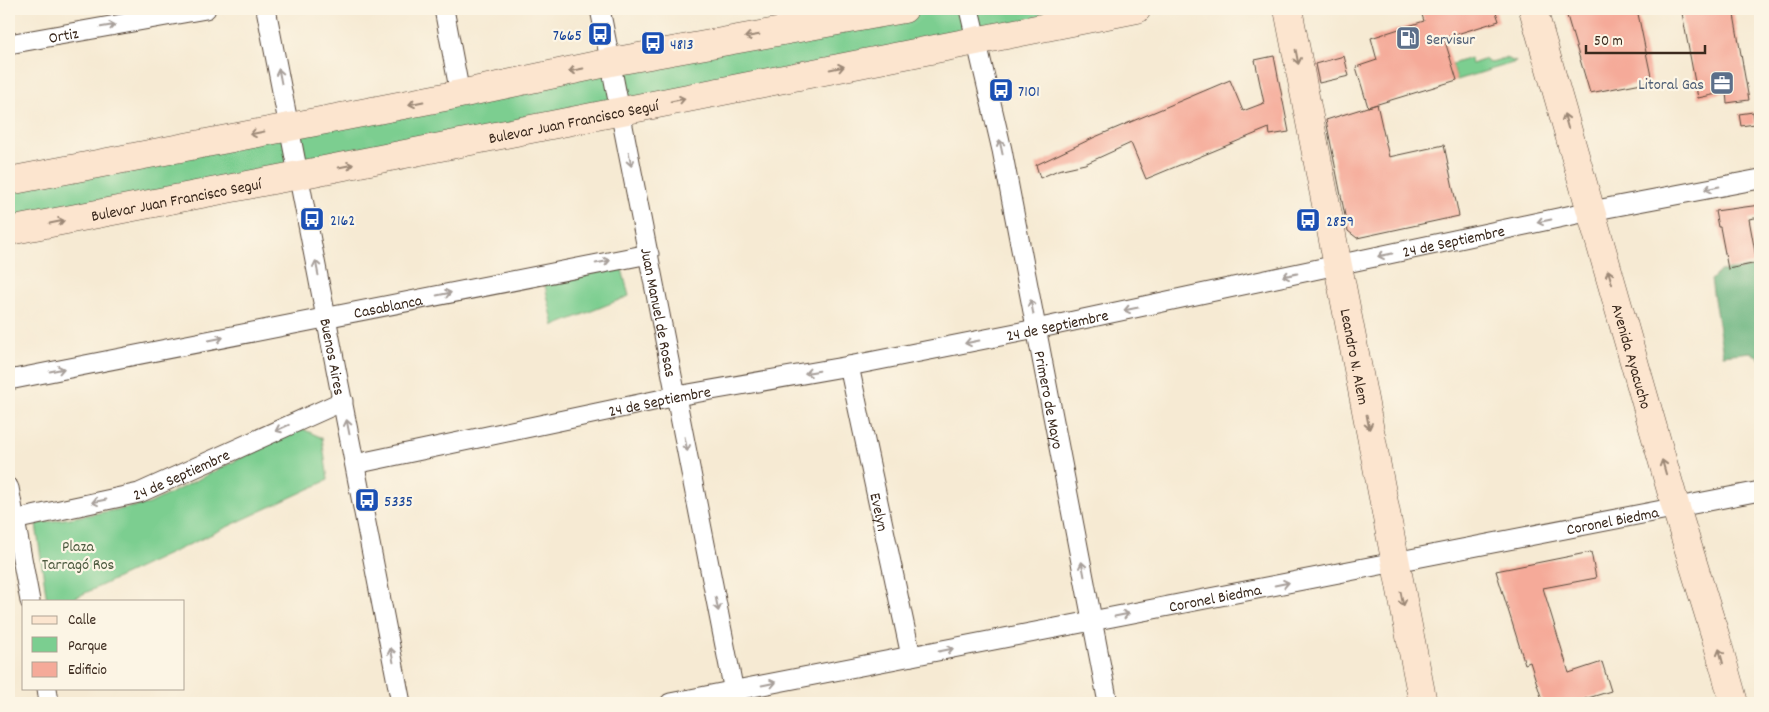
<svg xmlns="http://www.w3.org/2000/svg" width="1769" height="712" viewBox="0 0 1769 712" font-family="Dekko,sans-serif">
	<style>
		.green { fill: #7bce90; stroke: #5b7c57 }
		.forest { fill: #64b17a; stroke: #506e4c }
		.building { fill: #f5aa99 }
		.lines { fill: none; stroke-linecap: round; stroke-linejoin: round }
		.street-casing { stroke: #574739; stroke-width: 21 }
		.secondary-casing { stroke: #574739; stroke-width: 29 }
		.street { stroke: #fff; stroke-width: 19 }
		.secondary { stroke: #fce5cf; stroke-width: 28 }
		.oneway { stroke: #a79f9a }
		.oneway2 { stroke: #9c8876 }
		.labels { text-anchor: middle; stroke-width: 4.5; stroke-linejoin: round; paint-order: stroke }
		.street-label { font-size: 16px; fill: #3b2a1e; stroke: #fcf5e5 }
		.transit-label { font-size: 16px; fill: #164399; stroke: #fcf5e5; text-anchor: start }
		.service-label { font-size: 16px; fill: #4e5e75; stroke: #fcf5e5; text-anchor: start }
		.park-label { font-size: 16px; fill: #4e5b40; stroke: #fcf5e5 }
	</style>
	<rect width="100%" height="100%" fill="#fcf5e5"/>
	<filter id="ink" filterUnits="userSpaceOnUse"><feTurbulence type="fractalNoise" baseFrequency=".02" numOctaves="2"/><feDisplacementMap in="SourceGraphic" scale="10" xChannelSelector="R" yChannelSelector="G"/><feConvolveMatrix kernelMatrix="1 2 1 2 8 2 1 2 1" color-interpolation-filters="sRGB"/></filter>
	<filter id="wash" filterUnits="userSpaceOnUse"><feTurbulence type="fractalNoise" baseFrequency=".0096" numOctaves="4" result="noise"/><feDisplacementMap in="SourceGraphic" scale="20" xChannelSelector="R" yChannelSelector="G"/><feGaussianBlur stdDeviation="1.12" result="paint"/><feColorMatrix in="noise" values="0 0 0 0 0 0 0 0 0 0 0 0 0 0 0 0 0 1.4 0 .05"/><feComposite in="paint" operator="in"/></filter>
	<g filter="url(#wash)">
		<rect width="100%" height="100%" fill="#f6ead3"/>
		<!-- green -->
		<path class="green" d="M904,9H1137L9,231V181Z
			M1470,58L1472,64L1486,59L1488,63L1505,58L1516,62L1457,80L1452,64Z
			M621,265L629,296L554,326L544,281Z
			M301,428L322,438L328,480L68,601H47L36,524L149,504Z"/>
		<!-- forest -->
		<path class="forest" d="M1760,267V359L1751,352L1723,355L1711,280L1720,271Z"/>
		<g id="blocks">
			<!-- building -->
			<path class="building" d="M1420,9H1495L1499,21L1444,38L1457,80L1368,107L1356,67L1377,60L1371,38L1424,21Z
				M1565,9H1637L1652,81L1590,93Z
				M1702,9H1733L1749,100L1727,103L1726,92L1698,98L1682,13Z
				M1274,56L1289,132L1270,135L1269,128L1146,179L1131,143L1085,164L1058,170L1040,178L1036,165L1095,137L1230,80L1243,111L1264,103L1255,60Z
				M1344,56L1349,76L1319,83L1315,64Z
				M1377,104L1389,157L1444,145L1459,216L1357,238L1348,231L1326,120Z
				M1753,112L1755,124L1741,126L1739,114Z
				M1760,205V217L1749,219L1757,263L1728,269L1720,227H1718L1715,211Z
				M1591,552L1596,578L1543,588L1569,673L1602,662L1611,691L1572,703H1543L1530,662L1525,664L1496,571Z"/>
		</g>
	</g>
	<g filter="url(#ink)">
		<use href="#blocks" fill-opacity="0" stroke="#574739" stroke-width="1"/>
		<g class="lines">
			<defs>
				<g id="street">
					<path id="s1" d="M266,9L401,703"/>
					<path d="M444,9L460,94"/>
					<path id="s2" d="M600,9L736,702"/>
					<path d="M784,9L788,30"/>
					<path id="s3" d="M969,9L1002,150L1108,703"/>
					<path id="s4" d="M9,44L206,9"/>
					<path id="s5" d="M849,366L911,656"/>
					<path id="s6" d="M9,380L649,254"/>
					<path id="s7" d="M355,464L677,396L849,366L1036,329L1591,211L1760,179"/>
					<path d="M9,488L30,601"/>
					<path id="s8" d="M9,521L139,493L343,401"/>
					<path d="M47,688L49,703"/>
					<path id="s9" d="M670,703L1760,491"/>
				</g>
				<g id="secondary">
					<path id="s10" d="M1288,9L1423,703"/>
					<path id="s11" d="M1533,9L1676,508L1716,638L1734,703"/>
					<path d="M9,181L460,94L611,62L904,9"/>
					<path id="s12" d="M9,231L299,175L1137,9"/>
				</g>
			</defs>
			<!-- street casing -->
			<use href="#street" class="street-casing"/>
			<!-- secondary casing -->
			<use href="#secondary" class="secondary-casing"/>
			<!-- street -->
			<use href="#street" class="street"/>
			<!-- secondary -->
			<use href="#secondary" class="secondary"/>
		</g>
		<!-- one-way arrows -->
		<defs><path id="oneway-shaft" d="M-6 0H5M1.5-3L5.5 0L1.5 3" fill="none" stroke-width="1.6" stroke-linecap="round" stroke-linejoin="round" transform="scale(1.25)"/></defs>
		<g class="oneway">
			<use href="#oneway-shaft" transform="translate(108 26) rotate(-10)"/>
			<use href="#oneway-shaft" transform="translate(280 76) rotate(-101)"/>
			<use href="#oneway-shaft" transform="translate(1001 147) rotate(-102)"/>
			<use href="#oneway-shaft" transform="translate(630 159) rotate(79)"/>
			<use href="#oneway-shaft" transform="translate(1712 188) rotate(169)"/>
			<use href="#oneway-shaft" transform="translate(1544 221) rotate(168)"/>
			<use href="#oneway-shaft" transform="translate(1385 255) rotate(168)"/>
			<use href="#oneway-shaft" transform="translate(603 262) rotate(-11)"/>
			<use href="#oneway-shaft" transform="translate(317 268) rotate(-101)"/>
			<use href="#oneway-shaft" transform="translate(1290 275) rotate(168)"/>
			<use href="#oneway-shaft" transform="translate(444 294) rotate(-11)"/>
			<use href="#oneway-shaft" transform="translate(1032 307) rotate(-101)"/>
			<use href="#oneway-shaft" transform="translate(1131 309) rotate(168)"/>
			<use href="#oneway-shaft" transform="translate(216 339) rotate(-11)"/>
			<use href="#oneway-shaft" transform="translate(972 342) rotate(169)"/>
			<use href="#oneway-shaft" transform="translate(57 370) rotate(-11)"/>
			<use href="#oneway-shaft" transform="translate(812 372) rotate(170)"/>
			<use href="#oneway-shaft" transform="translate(348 427) rotate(-101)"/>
			<use href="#oneway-shaft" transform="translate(282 428) rotate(156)"/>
			<use href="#oneway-shaft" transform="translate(686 444) rotate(79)"/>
			<use href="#oneway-shaft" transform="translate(99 501) rotate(168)"/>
			<use href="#oneway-shaft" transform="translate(1083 569) rotate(-101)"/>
			<use href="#oneway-shaft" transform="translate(1282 584) rotate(-11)"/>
			<use href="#oneway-shaft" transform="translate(717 604) rotate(79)"/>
			<use href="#oneway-shaft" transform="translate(1122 615) rotate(-11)"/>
			<use href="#oneway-shaft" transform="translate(946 650) rotate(-11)"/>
			<use href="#oneway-shaft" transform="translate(392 655) rotate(-101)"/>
			<use href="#oneway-shaft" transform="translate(769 684) rotate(-11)"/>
		</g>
		<g class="oneway2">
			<use href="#oneway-shaft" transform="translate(752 36) rotate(170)"/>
			<use href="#oneway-shaft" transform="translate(1297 57) rotate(79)"/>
			<use href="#oneway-shaft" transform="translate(837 68) rotate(-11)"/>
			<use href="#oneway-shaft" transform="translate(576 70) rotate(168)"/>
			<use href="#oneway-shaft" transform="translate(678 100) rotate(-11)"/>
			<use href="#oneway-shaft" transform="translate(416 103) rotate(169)"/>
			<use href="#oneway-shaft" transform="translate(1566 121) rotate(-106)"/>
			<use href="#oneway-shaft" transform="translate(257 133) rotate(169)"/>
			<use href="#oneway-shaft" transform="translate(346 166) rotate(-11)"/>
			<use href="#oneway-shaft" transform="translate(57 222) rotate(-11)"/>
			<use href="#oneway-shaft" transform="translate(1610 277) rotate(-106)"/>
			<use href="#oneway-shaft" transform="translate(1368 422) rotate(79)"/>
			<use href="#oneway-shaft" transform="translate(1664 467) rotate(-106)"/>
			<use href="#oneway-shaft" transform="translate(1402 599) rotate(79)"/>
			<use href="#oneway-shaft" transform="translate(1721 656) rotate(-105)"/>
		</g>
	</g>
	<!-- icons -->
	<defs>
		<symbol id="bus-square" viewBox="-11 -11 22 22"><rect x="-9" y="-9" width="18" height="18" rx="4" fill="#1a4fb4" stroke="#fcf5e5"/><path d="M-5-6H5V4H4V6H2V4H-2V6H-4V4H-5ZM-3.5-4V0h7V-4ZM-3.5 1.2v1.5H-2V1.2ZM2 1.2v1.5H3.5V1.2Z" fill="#fff"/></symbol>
		<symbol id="fuel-square" viewBox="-11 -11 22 22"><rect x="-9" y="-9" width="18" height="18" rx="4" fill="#5c6f8a" stroke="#fcf5e5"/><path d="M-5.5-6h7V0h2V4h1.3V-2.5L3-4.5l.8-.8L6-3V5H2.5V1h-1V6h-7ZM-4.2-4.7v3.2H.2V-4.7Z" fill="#fff"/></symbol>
		<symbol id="office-square" viewBox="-11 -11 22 22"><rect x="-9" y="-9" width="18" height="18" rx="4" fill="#5c6f8a" stroke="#fcf5e5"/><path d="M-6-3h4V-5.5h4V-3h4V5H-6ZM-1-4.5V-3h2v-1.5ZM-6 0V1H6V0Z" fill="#fff"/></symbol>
	</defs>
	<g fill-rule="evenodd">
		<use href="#bus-square" x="586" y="20" width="28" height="28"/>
		<use href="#fuel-square" x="1394" y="24" width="28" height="28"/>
		<use href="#bus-square" x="639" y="29" width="28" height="28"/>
		<use href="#office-square" x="1708" y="69" width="28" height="28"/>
		<use href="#bus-square" x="987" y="76" width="28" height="28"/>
		<use href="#bus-square" x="298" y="205" width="28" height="28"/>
		<use href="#bus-square" x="1294" y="206" width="28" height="28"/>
		<use href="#bus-square" x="353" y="486" width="28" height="28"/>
	</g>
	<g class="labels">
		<!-- street labels -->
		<g class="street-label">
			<text dy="6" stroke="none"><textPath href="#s4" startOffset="55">Ortiz</textPath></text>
			<text dy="6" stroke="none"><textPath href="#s12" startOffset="575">Bulevar Juan Francisco Seguí</textPath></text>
			<text dy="6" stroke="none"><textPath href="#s12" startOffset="170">Bulevar Juan Francisco Seguí</textPath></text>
			<text dy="6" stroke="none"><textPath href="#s7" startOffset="1121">24 de Septiembre</textPath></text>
			<text dy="6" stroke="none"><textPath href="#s6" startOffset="386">Casablanca</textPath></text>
			<text dy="6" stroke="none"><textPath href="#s2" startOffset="309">Juan Manuel de Rosas</textPath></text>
			<text dy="6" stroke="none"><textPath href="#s7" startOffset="716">24 de Septiembre</textPath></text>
			<text dy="6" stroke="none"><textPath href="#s1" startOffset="354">Buenos Aires</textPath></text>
			<text dy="6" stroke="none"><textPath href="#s10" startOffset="354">Leandro N. Alem</textPath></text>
			<text dy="6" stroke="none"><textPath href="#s11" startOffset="361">Avenida Ayacucho</textPath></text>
			<text dy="6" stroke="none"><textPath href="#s7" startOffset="311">24 de Septiembre</textPath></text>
			<text dy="6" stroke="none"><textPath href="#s3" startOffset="399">Primero de Mayo</textPath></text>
			<text dy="6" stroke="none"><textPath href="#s8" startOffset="179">24 de Septiembre</textPath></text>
			<text dy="6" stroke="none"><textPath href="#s5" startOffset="149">Evelyn</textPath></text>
			<text dy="6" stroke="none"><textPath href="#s9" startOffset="960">Coronel Biedma</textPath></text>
			<text dy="6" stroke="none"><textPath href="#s9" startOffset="555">Coronel Biedma</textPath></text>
		</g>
		<!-- transit labels -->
		<g class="transit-label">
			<text x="582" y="40" text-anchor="end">7665</text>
			<text x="670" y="49">4813</text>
			<text x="1018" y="96">7101</text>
			<text x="330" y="225">2162</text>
			<text x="1326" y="226">2859</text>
			<text x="384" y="506">5335</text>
		</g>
		<!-- service labels -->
		<g class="service-label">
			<text x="1426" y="44">Servisur</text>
			<text x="1704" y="89" text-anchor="end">Litoral Gas</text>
		</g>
		<!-- park labels -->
		<g class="park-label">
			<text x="78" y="551">Plaza<tspan x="78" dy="18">Tarragó Ros</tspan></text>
		</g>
	</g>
	<!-- margin -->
	<rect width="1769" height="712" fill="none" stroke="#fcf5e5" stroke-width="30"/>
	<!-- legend -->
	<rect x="22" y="600" width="162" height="90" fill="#fcf5e5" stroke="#afa495"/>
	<rect x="32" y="616" width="25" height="8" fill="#fce5cf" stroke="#afa495"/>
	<text x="68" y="624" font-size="15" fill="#3b2a1e">Calle</text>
	<rect x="32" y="637" width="25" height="15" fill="#7bce90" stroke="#afa495"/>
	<text x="68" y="650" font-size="15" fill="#3b2a1e">Parque</text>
	<rect x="32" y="662" width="25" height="15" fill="#f5aa99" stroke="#afa495"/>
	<text x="68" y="674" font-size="15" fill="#3b2a1e">Edificio</text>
	<!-- scale -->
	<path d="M1586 45v8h119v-8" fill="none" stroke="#3b2a1e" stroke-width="2.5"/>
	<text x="1594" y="45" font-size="15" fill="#3b2a1e" stroke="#fcf5e5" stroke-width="4" paint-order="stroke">50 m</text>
</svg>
